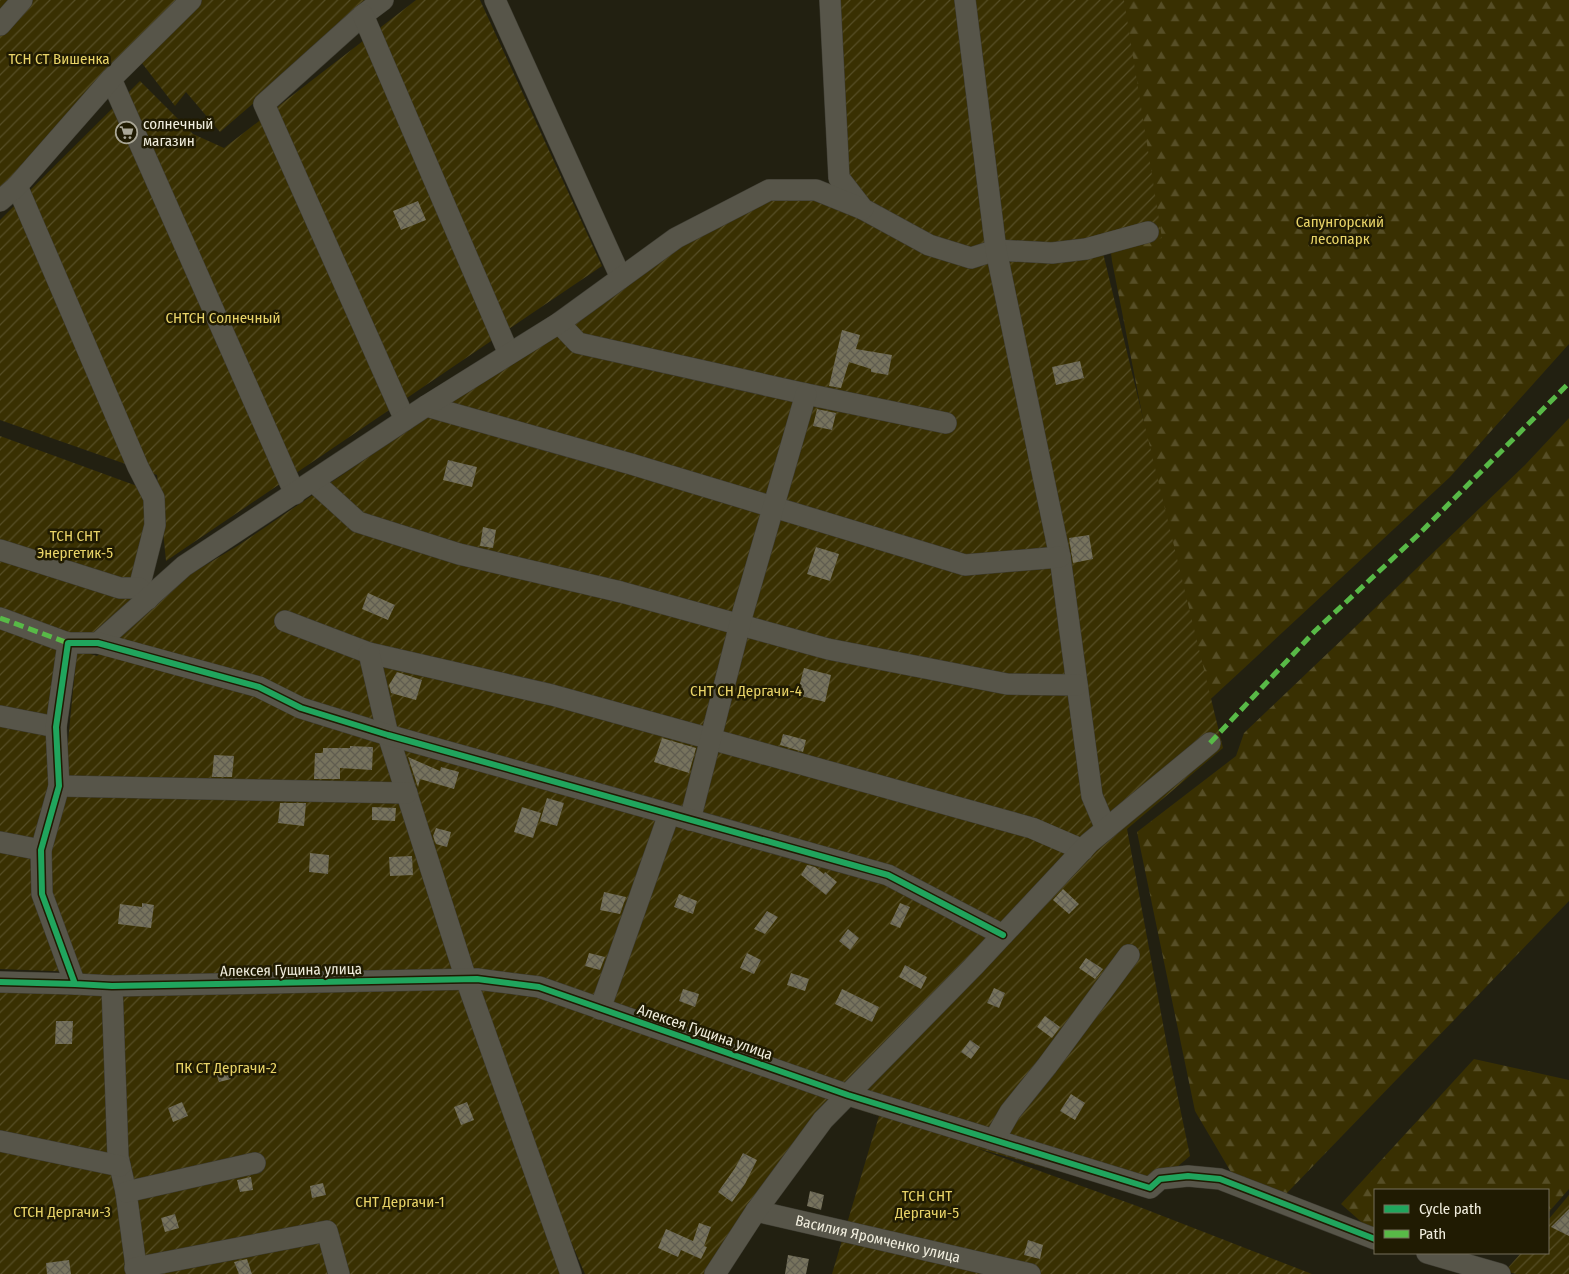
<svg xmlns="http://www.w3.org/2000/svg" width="1569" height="1274" viewBox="0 0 1569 1274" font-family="'Fira Sans Condensed',sans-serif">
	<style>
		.forest { fill: url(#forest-firs) }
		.garden { fill: url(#garden-furrows) }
		.building { fill: url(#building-cross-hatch) }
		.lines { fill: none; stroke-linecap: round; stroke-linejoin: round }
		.minor-casing { stroke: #3d3b31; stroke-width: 22 }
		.minor { stroke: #575549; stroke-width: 21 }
		.quiet { stroke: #58b947; stroke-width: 5; stroke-dasharray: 10 5; stroke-linecap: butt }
		.cycleway-casing { stroke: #201b02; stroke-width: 9 }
		.cycleway { stroke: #20a55d; stroke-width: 6 }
		.labels { text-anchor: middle; stroke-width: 5; stroke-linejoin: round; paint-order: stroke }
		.park-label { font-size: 15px; fill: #e9d468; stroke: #201b02 }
		.poi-label { font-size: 15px; fill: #f1eede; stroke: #201b02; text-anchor: start }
		.street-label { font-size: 15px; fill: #f1eede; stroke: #201b02 }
	</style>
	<defs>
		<pattern id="forest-firs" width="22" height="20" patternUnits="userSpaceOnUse" patternTransform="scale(1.25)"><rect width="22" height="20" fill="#393002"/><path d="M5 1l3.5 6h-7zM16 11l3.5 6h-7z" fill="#564e26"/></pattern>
		<pattern id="garden-furrows" width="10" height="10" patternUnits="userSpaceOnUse" patternTransform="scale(1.25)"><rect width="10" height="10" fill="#393002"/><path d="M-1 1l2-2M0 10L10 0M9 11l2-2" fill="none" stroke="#564e26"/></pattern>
		<pattern id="building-cross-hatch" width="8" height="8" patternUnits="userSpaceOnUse" patternTransform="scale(1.25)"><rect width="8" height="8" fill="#77735d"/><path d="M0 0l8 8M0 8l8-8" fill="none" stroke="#605d50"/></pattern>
	</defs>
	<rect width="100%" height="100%" fill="#222011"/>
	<!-- forest -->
	<path class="forest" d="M1079,0H1569V344L1450,477L1200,709L1112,261Z
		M1569,418V901L1286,1194L1238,1184L1195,1111L1137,832L1236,756L1244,733L1525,465Z
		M1474,1059L1569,1080V1189L1548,1213V1190H1375V1234L1341,1204Z"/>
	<!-- garden -->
	<path class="garden" d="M0,0H373L220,132L186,92L175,106L138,58L0,207Z
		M416,0H480L602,266L166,561L160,501L146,584L153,603L74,648L63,736L65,772L77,650L97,656L189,575L239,545L682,244L769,199L831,183L824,0H1124L1162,238L1103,253L1223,748L1127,829L1166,1040L1190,1156L1144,1195L976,1148L1137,1206L1312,1274H832L879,1116L829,1100L707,1274H585L458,982L565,1274H142L124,1155L117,975H83L48,895L77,972L0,969V436L159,494L157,475L0,420V220L140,81L193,134L224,148Z
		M0,973L109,978L136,1274H0Z
		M1569,1195V1274H1516L1505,1271L1521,1253H1548V1220Z"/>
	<!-- building -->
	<path class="building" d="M418,201L426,220L401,230L393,211Z
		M842,330L860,335L856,349L892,355L888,375L871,372V369L849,362L841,388L829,386Z
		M1080,361L1084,378L1056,385L1052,367Z
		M817,409L836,413L832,430L813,426Z
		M448,460L477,467L472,487L443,480Z
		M483,527L496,530L493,548L480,546Z
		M1089,535L1093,559L1073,563L1069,538Z
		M816,547L839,554L830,581L807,574Z
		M368,593L395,605L388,620L362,609Z
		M804,668L831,675L825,702L797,695Z
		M397,672L422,680L416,700L391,693L389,685Z
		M783,734L806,740L803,752L780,745Z
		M662,738L696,748L689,773L654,762Z
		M350,746L373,747L372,770L340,768V779H314L315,753H323V748H350Z
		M214,755L234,756L232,777H212Z
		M408,757L440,771L441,767L459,772L454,789L420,779L418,787Z
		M547,798L564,803L557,826L540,821Z
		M280,803H306L304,826L278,823Z
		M372,807L396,808L395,821L372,820Z
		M522,807L541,813L533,838L514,832Z
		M436,828L451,832L447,847L436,844L433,836Z
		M310,853L329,855L328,874L309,872Z
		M412,856L413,875L390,876L389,857Z
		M807,865L815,867L824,874L825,872L837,882L826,895L801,875Z
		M1063,889L1079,904L1069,914L1053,900Z
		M604,892L626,897L620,914L600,910Z
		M679,894L697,901L693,914L674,907Z
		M142,903L154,905L151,928L118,924L120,904L142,907Z
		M900,903L910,907L900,928L890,924Z
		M767,911L778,917L765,934L754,929Z
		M848,929L859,938L850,950L839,941Z
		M589,953L605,957L600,970L585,966Z
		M747,953L761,960L754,974L740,968Z
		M1086,958L1103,969L1095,979L1079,968Z
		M905,965L927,977L921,989L899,977Z
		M791,973L809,979L805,991L787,985Z
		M994,988L1005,993L999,1008L987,1003Z
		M683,989L699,994L695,1007L679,1001Z
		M842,989L879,1007L872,1022L835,1004Z
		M1045,1016L1060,1027L1052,1038L1037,1027Z
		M56,1021H73L72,1044H55Z
		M970,1040L980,1047L971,1059L961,1052Z
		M226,1062L231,1079L219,1082L214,1066Z
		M1071,1094L1085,1103L1075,1120L1060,1111Z
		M182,1102L188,1116L173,1122L168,1108Z
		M467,1102L474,1120L461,1125L454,1107Z
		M743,1153L757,1160L745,1184L732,1202L718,1192L735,1168Z
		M251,1177L253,1190L240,1192L237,1180Z
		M323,1183L326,1195L312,1198L310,1186Z
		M810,1191L824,1195L821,1210L807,1206Z
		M1569,1209V1236L1551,1227Z
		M175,1214L179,1228L165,1232L161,1218Z
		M699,1223L711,1227L704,1246L707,1247L701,1259L681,1250L678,1257L658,1248L666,1229L693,1241Z
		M1028,1240L1043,1245L1040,1259L1024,1255Z
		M788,1255L809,1259L806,1274H785Z
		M247,1259L252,1274H239L234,1262Z
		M69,1260L71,1274H47L46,1263Z"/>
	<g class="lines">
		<defs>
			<g id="minor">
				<path d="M383,0L363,15L264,104L405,420"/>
				<path d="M495,0L621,278"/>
				<path d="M830,0L839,178L863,209L929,245L971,258L996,250L1052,253L1086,249L1148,232"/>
				<path d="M965,0L996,250L1060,557L1092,796L1106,829"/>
				<path d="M363,15L509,354"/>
				<path d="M0,25L22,0"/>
				<path d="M111,79L295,494"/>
				<path d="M17,186L138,467L154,498L155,525L139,588"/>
				<path d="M0,201L17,186L111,79L191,0"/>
				<path d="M559,323L578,343L806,394L946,423"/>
				<path d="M426,406L631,464L965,565L1060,557"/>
				<path d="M314,482L358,522L459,554L621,592L828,649L1007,684L1077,685"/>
				<path d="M0,550L120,588H139L148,599"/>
				<path d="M0,618L68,643"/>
				<path d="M285,621L369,653L552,695L1032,828L1083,850"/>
				<path d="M98,643L184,566L426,406L559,323L676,238L769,190H816L863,209"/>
				<path d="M369,653L388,735L466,979L571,1274"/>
				<path d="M0,716L56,727"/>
				<path d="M59,786L407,793"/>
				<path d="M690,820L743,612L806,394"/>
				<path d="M0,842L41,850"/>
				<path d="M0,982L75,984L112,986L477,979L539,987L848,1095L1150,1188L1160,1179L1188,1176L1220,1179L1375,1239"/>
				<path d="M75,984L42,894L41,850L59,786L56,727L68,643H98L259,687L301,708L388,735L888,875L1003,935"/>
				<path d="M112,986L118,1157L126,1192L137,1274"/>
				<path d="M600,1009L669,814"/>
				<path d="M994,1140L1010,1112L1047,1066L1129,955"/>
				<path d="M0,1141L120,1166"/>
				<path d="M126,1192L255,1163"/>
				<path id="s1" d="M756,1211L1030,1274"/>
				<path d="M1427,1253L1500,1274"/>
				<path d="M135,1268L327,1231L339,1274"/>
				<path d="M715,1274L756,1211L823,1120L973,967L1089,843L1210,743"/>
			</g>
		</defs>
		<!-- minor casing -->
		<use href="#minor" class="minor-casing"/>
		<!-- minor -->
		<use href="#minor" class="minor"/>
		<!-- quiet -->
		<path class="quiet" d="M0,618L68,643
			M1210,743L1315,631L1418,535L1569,383"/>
		<defs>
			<path id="cycleway" d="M0,982L75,984L112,986L477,979L539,987L848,1095L1150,1188L1160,1179L1188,1176L1220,1179L1375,1239
				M75,984L42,894L41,850L59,786L56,727L68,643H98L259,687L301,708L388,735L888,875L1003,935"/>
		</defs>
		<!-- cycleway casing -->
		<use href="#cycleway" class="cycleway-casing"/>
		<!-- cycleway -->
		<use href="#cycleway" class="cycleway"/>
	</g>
	<!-- icons -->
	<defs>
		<symbol id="supermarket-ring" viewBox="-11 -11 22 22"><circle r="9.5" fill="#201b02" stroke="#a9a696" stroke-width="1.5"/><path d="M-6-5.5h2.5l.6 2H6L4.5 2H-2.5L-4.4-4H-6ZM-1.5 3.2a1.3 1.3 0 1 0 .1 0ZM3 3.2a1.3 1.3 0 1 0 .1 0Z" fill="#a9a696"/></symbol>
	</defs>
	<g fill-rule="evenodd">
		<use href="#supermarket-ring" x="114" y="120" width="25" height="25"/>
	</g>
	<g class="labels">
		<!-- park labels -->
		<g class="park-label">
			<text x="59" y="64">ТСН СТ Вишенка</text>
			<text x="1340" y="227">Сапунгорский<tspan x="1340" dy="17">лесопарк</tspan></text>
			<text x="223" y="323">СНТСН Солнечный</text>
			<text x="75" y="541">ТСН СНТ<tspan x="75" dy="17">Энергетик-5</tspan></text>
			<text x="746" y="696">СНТ СН Дергачи-4</text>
			<text x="226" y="1073">ПК СТ Дергачи-2</text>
			<text x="927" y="1201">ТСН СНТ<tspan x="927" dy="17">Дергачи-5</tspan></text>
			<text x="400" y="1207">СНТ Дергачи-1</text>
			<text x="62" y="1217">СТСН Дергачи-3</text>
		</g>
		<!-- poi labels -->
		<g class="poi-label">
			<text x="143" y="129">солнечный<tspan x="143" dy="17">магазин</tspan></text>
		</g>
		<!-- street labels -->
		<g class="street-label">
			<text transform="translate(291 970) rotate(-1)" y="5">Алексея Гущина улица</text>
			<text transform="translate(705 1032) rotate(19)" y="5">Алексея Гущина улица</text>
			<text dy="5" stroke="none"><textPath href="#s1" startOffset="125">Василия Яромченко улица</textPath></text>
		</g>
	</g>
	<!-- legend -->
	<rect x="1374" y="1189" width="175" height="65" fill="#201b02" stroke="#746f5a"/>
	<rect x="1384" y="1205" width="25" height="8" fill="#20a55d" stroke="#746f5a"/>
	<text x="1419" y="1214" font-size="15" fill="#f1eede">Cycle path</text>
	<rect x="1384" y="1230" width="25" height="8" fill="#58b947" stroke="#746f5a"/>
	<text x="1419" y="1239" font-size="15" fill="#f1eede">Path</text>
</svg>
